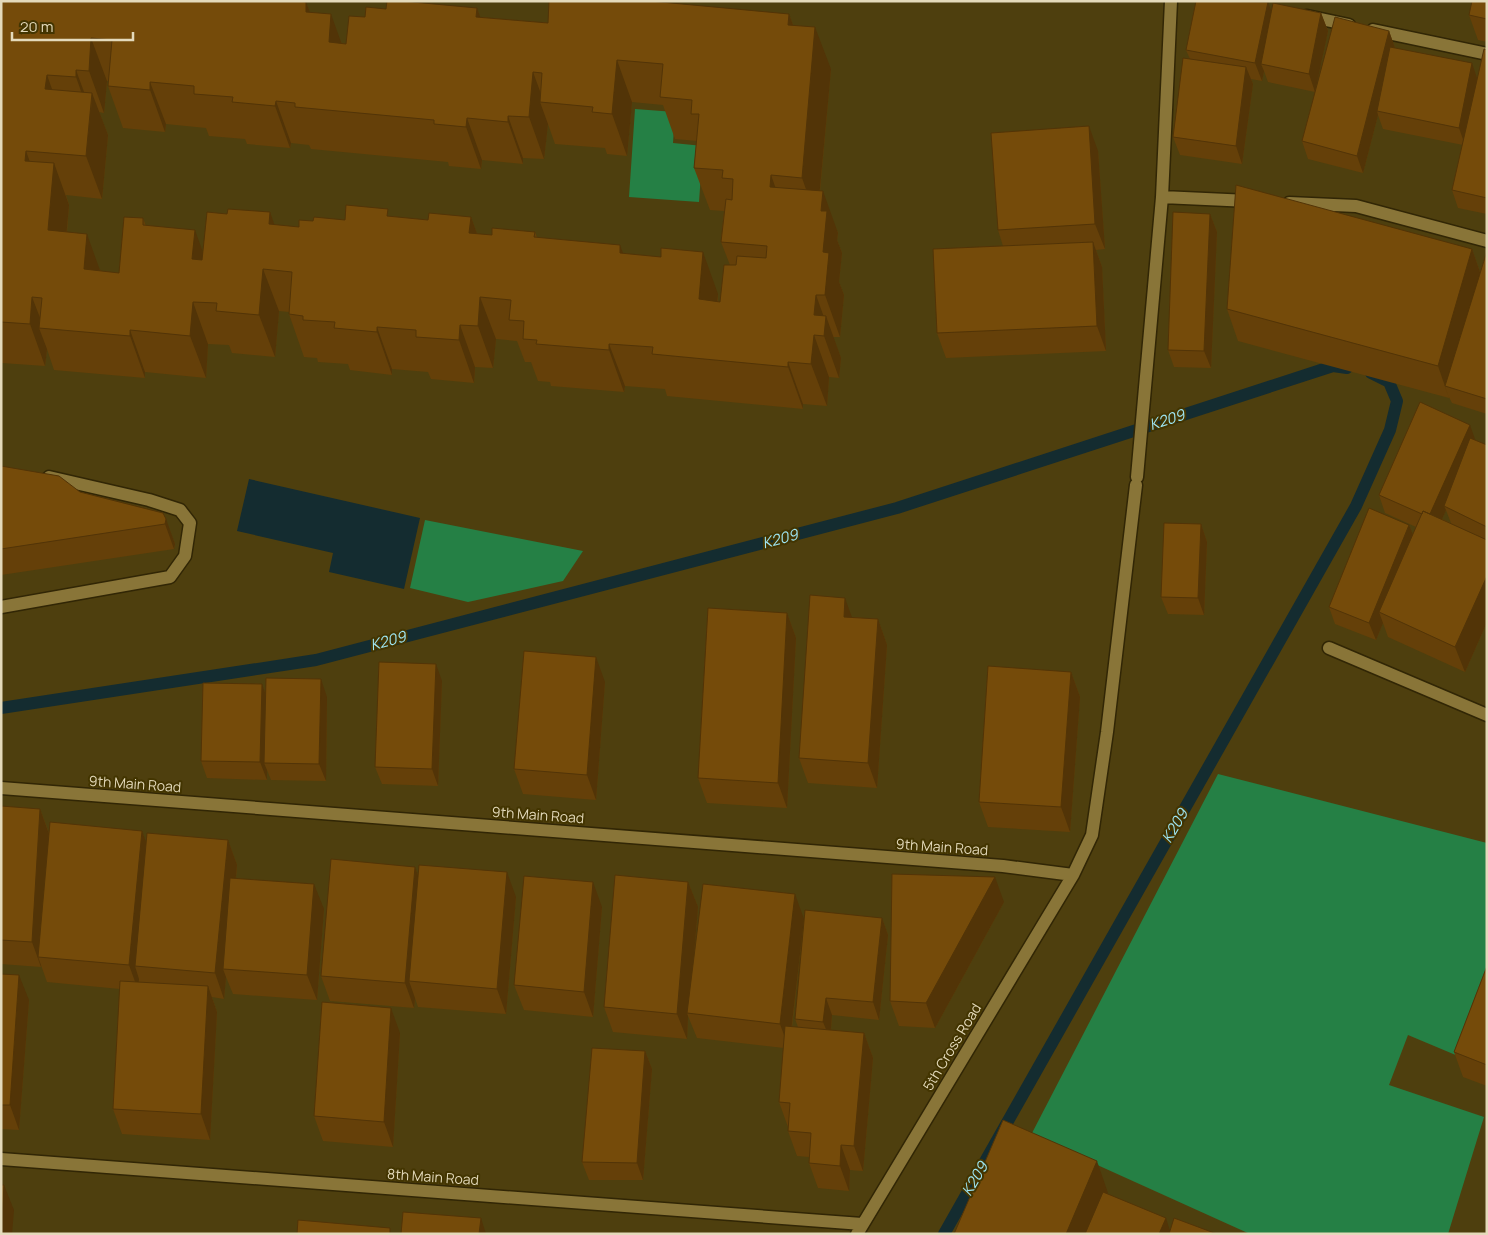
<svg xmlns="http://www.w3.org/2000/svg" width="1488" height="1235" viewBox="0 0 1488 1235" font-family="Manrope,sans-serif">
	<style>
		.green { fill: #258045 }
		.water { fill: #142c30 }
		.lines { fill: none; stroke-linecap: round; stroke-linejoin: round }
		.stream { stroke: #142c30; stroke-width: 12 }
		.minor-casing { stroke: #312605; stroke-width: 15 }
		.minor { stroke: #897538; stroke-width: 12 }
		.wall { fill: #654009; fill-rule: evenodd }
		.shaded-wall { fill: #523407 }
		.building { fill: #754b0a; stroke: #523407; fill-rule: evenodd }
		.labels { text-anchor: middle; stroke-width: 4; stroke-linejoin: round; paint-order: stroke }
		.street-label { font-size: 14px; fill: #e4dabb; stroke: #433501 }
		.water-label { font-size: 15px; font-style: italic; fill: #9fe7f5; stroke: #433501 }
	</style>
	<rect width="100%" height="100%" fill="#4e3f0e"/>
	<!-- green -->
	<path class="green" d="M635,109L675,112L673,143L703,146L699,202L629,197Z
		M425,520L583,551L563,581L468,602L410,588Z
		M1218,774L1487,843V969L1458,1056L1408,1035L1389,1085L1484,1117L1448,1234H1250L1031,1135Z"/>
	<!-- water -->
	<path class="water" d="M249,479L420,518L404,589L329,572L333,553L237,531Z"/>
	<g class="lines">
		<!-- stream -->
		<path class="stream" d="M1,708L316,660L897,508L1333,366L1347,368
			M944,1234L1356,506L1390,430L1397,401L1389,382L1371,373"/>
		<defs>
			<path id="minor" d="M1307,16L1349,25
				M1373,30L1487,54
				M1162,197L1249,201
				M1289,203L1356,206L1487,241
				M1137,477L1162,197L1171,1
				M1,607L170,577L185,556L190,523L180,510L149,500L49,477
				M1329,648L1487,715
				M1,788L1003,866L1073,875
				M1,1159L862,1224
				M857,1234L1073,875L1092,835L1107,732L1136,485"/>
		</defs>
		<!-- minor casing -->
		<use href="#minor" class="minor-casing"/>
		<!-- minor -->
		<use href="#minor" class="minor"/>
	</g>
	<!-- wall -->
	<path class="wall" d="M1,1L306,2L310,13L342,43L346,44L365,17L386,9L477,8L480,17L548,23L789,14L793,25L831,69L820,191L838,233L837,240L842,253L839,282L844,295L840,337H833L841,358L839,378L829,377L827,406L803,404V409L667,396L665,389L625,386L624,392L551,386L550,382L538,381L531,362H525L517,341L496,339L493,368L475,367L474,383L431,379L428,372L392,369V375L350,370L348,364L318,362L317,358L304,357L289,314V312L279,311L275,357L232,353L229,345L208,344L206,378L145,372V378L54,370L47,349L45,366L2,363L1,361ZM107,81H108V86L123,128L165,132L166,124L206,128L209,136L245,139L247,144L290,148L291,143L309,145L311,149L448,162L449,166L481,169L482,160L523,164V158L544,159L548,124L555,144L605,148L607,154L627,156L632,102L663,105L675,139L697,141L694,168L710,210L724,211L721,242L730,265L720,302L718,301V294L623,253L537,237L535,232L492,235L477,234L471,217L428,220L390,216L345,220L313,221L299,227L274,225L270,212L227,214L203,252L146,226L143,218L119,273L101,271L67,232L69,205L66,195L102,199L108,135L99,112L104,113Z
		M1487,1V42L1478,40L1469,15Z
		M1271,12L1321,13L1328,31L1316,86L1389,31L1395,48L1477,79L1487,50V214L1458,208L1452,190L1463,145L1383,129L1378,115L1363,173L1308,159L1302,141L1315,92L1268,82L1264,71L1262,81L1251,79L1253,84L1242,164L1180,155L1173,137L1190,59L1186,50Z
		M1098,151L1105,249L1096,250L1102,267L1106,351L946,358L937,333L1003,246L998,230Z
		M1210,214L1217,232L1211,368L1174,367L1168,350Z
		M1472,249L1480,272L1487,251V414L1452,403L1449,397V398L1238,341L1227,309Z
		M1475,440L1487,445V622L1465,672L1388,637L1383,623L1376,640L1335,624L1329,607L1409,525L1413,535L1416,527L1385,513L1379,495ZM1446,510L1451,523L1442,519Z
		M1,466L80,492L163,513L175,544L174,549L1,575Z
		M1201,524L1207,542L1204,615L1168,614L1161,597Z
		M787,613L796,638L787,808L707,803L698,778Z
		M852,617L878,619L887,645L877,788L808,783L799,758Z
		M1071,672L1080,697L1070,832L988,827L979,802Z
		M442,681L438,786L382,784L375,767Z
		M605,682L596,800L523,794L514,769Z
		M262,684L266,696L327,697L326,781L271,780L267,770V780L207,778L201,761Z
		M1,806L40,809L49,833L142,831L146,843L228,840L237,865L236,878L324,909L317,1000L233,994L226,977L224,999L212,997L217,1012L210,1140L122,1134L113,1109L120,989L47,982L41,965V967L1,964Z
		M415,867L418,875L516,897L506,1014L418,1007L415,998L414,1008L330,1001L321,976Z
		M688,882L698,907L692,976L804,919L792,1027H798L795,1019L882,918L888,935L879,1020L832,1015L831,1030L864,1033L873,1058L863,1171L850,1170L849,1191L818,1188L809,1163V1157L797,1156L788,1131V1127L779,1102L784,1048L697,1038L688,1016L687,1039L613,1032L604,1007Z
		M1004,902L935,1028L899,1026L890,1001Z
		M602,907L593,1017L524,1010L514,985Z
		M1487,966V1086L1463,1077L1454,1052Z
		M1,974L29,1000L19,1130L1,1129Z
		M400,1033L393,1147L323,1141L314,1116Z
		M645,1051L652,1069L643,1180H589L582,1162Z"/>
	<!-- shaded-wall -->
	<path class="shaded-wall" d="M306,2L322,44L306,12Z
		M1268,2L1274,19L1261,64L1264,71L1262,81L1255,63Z
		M477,8L492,50L476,17Z
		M1321,13L1328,31L1315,92L1309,74Z
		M331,14L346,56L329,42Z
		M789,14L804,56L788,25Z
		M815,27L831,69L817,220L802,178Z
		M1389,31L1395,48L1377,111L1378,115L1363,173L1357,156Z
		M91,38L107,81L104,113L89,71Z
		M617,60L632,102L627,156L612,114Z
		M1472,63L1478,81L1465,145L1459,128Z
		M1246,67L1253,84L1242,164L1236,146Z
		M76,70L91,111L92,93L108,135L102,199L86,156L90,117L76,77Z
		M533,72L544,102H540L548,124L544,159L529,117Z
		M47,75L62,117L45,89Z
		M150,82L166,124L165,132L150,90Z
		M276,101L291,143L290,148L275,106Z
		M508,116L523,158V164L508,122Z
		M467,118L482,160L481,169L466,127Z
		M1089,126L1098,151L1105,249L1095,224Z
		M26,151L41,193L25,161Z
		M54,163L69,205L63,272L48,230Z
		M771,175L786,217L770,187Z
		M823,191L838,233L837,240L842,253L839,282L844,295L840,337L825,295L821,211Z
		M270,212L285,255L269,224Z
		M1210,214L1217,232L1211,368L1204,351Z
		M471,217L486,259L469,233Z
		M195,230L210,272L192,259Z
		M87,234L102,276L84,269Z
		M1093,242L1102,267L1106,351L1097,326Z
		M620,245L636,287L620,253Z
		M1472,249L1483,281L1445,386L1449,398L1438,366Z
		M703,252L718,294L714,341L699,299Z
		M263,269L279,311L275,357L259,315Z
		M816,295L825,320L826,316L841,358L839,378L824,336L814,315Z
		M32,297L44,328H39L47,349L45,366L30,324Z
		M480,297L496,339L493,368L478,326Z
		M193,302L208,344L206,378L190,336Z
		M460,325L475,367L474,383L459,340Z
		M377,327L392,369V375L377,332Z
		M130,330L145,372V378L130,336Z
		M814,335L829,377L827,406L811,364Z
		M609,344L625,386L624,392L609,350Z
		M788,362L803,404V409L788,367Z
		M1470,425L1476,442L1444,506L1446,510L1435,535L1428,517Z
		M166,519L175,544L174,549L165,524Z
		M1201,524L1207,542L1204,615L1198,598Z
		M1409,525L1416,542L1379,612L1383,623L1376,640L1369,623Z
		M1487,576V622L1465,672L1455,647Z
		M845,598L854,623L844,617Z
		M787,613L796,638L787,808L778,783Z
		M878,619L887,645L877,788L868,763Z
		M596,657L605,682L596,800L587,775Z
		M436,664L442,681L438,786L432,769Z
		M1071,672L1080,697L1070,832L1061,807Z
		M321,679L327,697L326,781L319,764Z
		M262,684L268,701L264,763L267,770V780L260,762Z
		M40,809L49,834L38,957L41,965V967L32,942Z
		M142,831L151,856L135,966L139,979L138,990L129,965Z
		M228,840L237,865L227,969H223L226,977L224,999L215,973Z
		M415,867L424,892L409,981L415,998L414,1008L405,983Z
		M507,872L516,897L506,1014L497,989Z
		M995,877L1004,902L935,1028L926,1003Z
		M593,882L602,907L593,1017L584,992Z
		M688,882L698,907L689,1013H687L688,1016L687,1039L677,1014Z
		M314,884L324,909L317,1000L307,975Z
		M795,894L804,919L789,1049L780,1024Z
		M882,918L888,935L879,1020L873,1002Z
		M19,975L29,1000L19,1130L10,1105Z
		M208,986L217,1012L210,1140L201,1114Z
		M826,998L832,1015L830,1039L823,1022Z
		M391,1008L400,1033L393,1147L384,1122Z
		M864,1033L873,1058L863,1171L854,1146Z
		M645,1051L652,1069L643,1180L637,1163Z
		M841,1145L850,1170L849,1191L840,1166Z
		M1097,1161L1108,1193L1091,1234H1066Z
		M4,1185L14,1210L12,1234H1Z
		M481,1218L486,1234H479Z
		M1166,1218L1171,1234H1159Z"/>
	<!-- building -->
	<path class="building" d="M1,1H298L306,2V12L331,14L329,42L346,44L349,16L365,17L366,7L386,9L387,1H402L477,8L476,17L548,23L549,1H650L789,14L788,25L815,27L802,178L771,175L770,187L823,191L821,211H827L823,252L829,253L825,295H816L814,315L826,316L824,336L814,335L811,364L788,362V367L652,354L653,347L609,344V350L536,344L537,340L523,339L524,321L509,320L511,300L480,297L478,326L460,325L459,340L416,337V330L377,327V332L334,328L335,322L303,320V316L289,314L292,272L263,269L259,315L216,311L217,303L193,302L190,336L130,330V336L39,328L42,298L32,297L30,324L1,322ZM91,38L112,40L108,86L150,90V82L194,86V94L233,97L232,102L275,106L276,101L295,103V107L434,120V124L466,127L467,118L508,122V116L529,117L533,72L542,73L540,102L593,107L592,112L612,114L617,60L663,64L660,97L692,100L691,114H699L694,168L723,170L722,178L733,179L732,200L726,199L721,242L767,246L766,258L737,256L736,265H724L720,302L699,299L703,252L661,248V257L620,253V245L534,237L535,232L492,228V235L469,233L471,217L429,213L428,220L387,216L388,209L346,205L345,220L314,217L313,221L299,220V227L269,224L270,212L228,209L227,214L207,212L202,260L192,259L195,230L143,225V218L124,217L119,273L84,269L87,234L48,230L54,163L25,161L26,151L86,156L92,93L45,89L47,75L76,77V70L89,71Z
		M1196,1L1268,2L1255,63L1186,50Z
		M1472,1H1487V19L1469,15Z
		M1273,3L1321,13L1309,74L1261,64Z
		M1335,17L1389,31L1357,156L1302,141Z
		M1390,47L1472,63L1459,128L1377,111Z
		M1484,49L1487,50V198L1452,190Z
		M1183,58L1246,67L1236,146L1173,137Z
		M1089,126L1095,224L998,230L991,133Z
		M1236,185L1472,249L1438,366L1227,309Z
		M1173,212L1210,214L1204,351L1168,350Z
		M1093,242L1097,326L937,333L933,249Z
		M1487,251V399L1445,386Z
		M1420,402L1470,425L1430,514L1423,511L1422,514L1379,495Z
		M1470,438L1487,445V527L1444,506Z
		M1,466L59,476L80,492L163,513L166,519L165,524L1,549Z
		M1369,508L1409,525L1369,623L1329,607Z
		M1423,511L1487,540V576L1455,647L1379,612Z
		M1164,523L1201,524L1198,598L1161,597Z
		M810,595L845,598L844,617L878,619L868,763L799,758Z
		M708,608L787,613L778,783L698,778Z
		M524,651L596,657L587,775L514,769Z
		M379,662L436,664L432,769L375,767Z
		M988,666L1071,672L1061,807L979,802Z
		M266,678L321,679L319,764L264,763Z
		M203,683L262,684L260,762L201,761Z
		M1,806L40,809L32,942L1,940Z
		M50,822L142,831L129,965L38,957Z
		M147,833L228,840L215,973L135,966Z
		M331,859L415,867L405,983L321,976Z
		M419,865L507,872L497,989L409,981Z
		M892,874L995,877L926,1003L890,1001Z
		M615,875L688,882L677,1014L604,1007Z
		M524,876L593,882L584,992L514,985Z
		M230,878L314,884L307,975L223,969Z
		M703,884L795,894L780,1024L687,1013Z
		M805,910L882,918L873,1002L826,998L823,1022L795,1019Z
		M1487,966V1065L1454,1052Z
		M1,974L19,975L10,1105H1Z
		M120,981L208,986L201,1114L113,1109Z
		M322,1002L391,1008L384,1122L314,1116Z
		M785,1026L864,1033L854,1146L841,1145L840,1166L809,1163L811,1133L788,1131L790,1103L779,1102Z
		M592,1048L645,1051L637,1163L582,1162Z
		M1003,1120L1097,1161L1066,1234H954Z
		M1,1185H4L1,1234Z
		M1103,1192L1166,1218L1159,1234H1085Z
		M403,1212L481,1218L479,1234H401Z
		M1174,1218L1217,1234H1169Z
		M298,1220L390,1228V1234H297Z"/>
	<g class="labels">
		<!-- street labels -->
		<g class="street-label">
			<text transform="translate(135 784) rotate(4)" y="5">9th Main Road</text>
			<text transform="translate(538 815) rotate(4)" y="5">9th Main Road</text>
			<text transform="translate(942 847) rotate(4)" y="5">9th Main Road</text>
			<text transform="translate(952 1047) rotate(-59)" y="5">5th Cross Road</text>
			<text transform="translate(433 1177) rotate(4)" y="5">8th Main Road</text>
		</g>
		<!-- water labels -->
		<g class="water-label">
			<text transform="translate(1167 420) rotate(-18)" y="5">K209</text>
			<text transform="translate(780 539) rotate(-15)" y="5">K209</text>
			<text transform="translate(388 641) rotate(-15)" y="5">K209</text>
			<text transform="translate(1175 826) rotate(-60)" y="5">K209</text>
			<text transform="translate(975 1179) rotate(-60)" y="5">K209</text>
		</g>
	</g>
	<!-- border -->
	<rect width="1488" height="1235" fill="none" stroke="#e4dabb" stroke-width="5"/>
	<!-- scale -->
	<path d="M12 32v8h121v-8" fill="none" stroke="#e4dabb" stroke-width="2.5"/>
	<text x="20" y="32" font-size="15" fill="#e4dabb" stroke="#433501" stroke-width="4" paint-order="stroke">20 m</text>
</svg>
